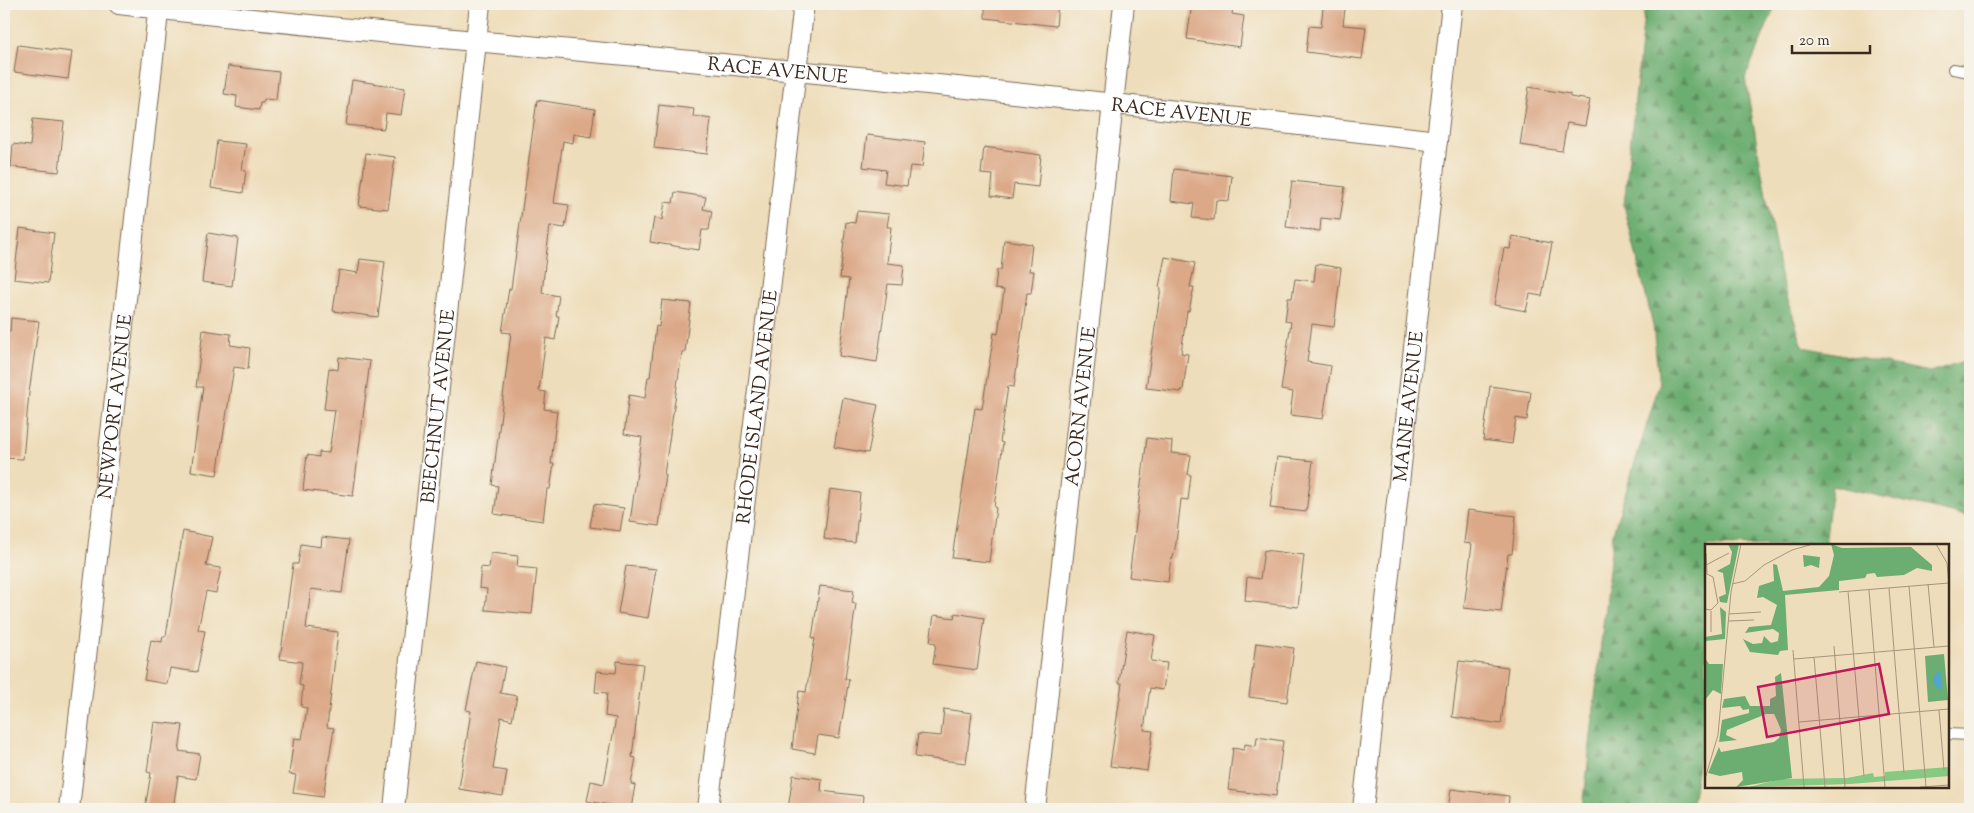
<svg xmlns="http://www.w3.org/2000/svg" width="1974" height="813" viewBox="0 0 1974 813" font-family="'Sorts Mill Goudy',serif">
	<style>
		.forest { fill: url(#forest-firs); stroke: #546c48 }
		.building { fill: #dca988 }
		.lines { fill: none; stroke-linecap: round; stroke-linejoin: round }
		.service-casing { stroke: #7a6955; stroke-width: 12 }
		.minor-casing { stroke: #7a6955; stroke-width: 22 }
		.service { stroke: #fff; stroke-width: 10 }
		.minor { stroke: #fff; stroke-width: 20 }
		.labels { text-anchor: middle; stroke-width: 4; stroke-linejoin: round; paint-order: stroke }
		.street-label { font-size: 19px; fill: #3b2a1e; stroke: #f7f3e8 }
		.inset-road { fill: none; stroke: #a6957c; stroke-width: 1 }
		.view { fill: #c2185b; fill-opacity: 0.15; stroke: #c2185b; stroke-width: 2.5 }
		.inset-edge { fill: none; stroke: #3b2a1e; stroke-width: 2.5 }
	</style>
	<defs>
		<pattern id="forest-firs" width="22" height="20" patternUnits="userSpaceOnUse" patternTransform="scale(1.25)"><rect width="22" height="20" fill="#6cad71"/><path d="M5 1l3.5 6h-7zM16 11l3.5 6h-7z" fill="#5a8d5c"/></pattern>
	</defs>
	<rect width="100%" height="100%" fill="#f7f3e8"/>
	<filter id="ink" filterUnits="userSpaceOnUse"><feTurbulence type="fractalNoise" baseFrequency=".02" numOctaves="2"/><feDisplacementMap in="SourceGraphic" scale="10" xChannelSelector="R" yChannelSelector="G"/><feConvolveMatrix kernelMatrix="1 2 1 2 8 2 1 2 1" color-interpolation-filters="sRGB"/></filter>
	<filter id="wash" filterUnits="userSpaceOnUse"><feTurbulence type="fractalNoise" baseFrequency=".0096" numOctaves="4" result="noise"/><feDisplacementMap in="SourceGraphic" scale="20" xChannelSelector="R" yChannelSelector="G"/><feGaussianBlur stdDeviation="1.12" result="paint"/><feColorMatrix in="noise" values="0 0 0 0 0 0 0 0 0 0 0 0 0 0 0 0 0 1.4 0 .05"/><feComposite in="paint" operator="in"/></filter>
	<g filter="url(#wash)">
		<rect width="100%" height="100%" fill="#eeddba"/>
		<!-- forest -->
		<path class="forest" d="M1645,4H1776L1745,78L1781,279L1803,347L1930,372L1970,359V517L1832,485L1825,545L1706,546V714L1691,809H1583L1613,533L1659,385L1653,325L1624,205Z"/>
		<g id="blocks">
			<!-- building -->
			<path class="building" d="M985,4H1058L1056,26L985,18Z
				M1192,4H1214L1233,6L1232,14L1244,16L1240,47L1187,39Z
				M1323,7L1345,9L1343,25L1366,27L1362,59L1306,52L1309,26L1321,27Z
				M18,45L72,52L68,79L14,72Z
				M228,66L279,72L276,100L264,99L263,103H260L259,110L236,107L237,96L224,94Z
				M352,80L405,88L401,115L386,113L384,129L346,125Z
				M1529,87L1570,94V97L1590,100L1585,126L1567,123L1562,151L1520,145Z
				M537,100L595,109L591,137L574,134L573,143L563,141L554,203L569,205L565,228L550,226L545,265L542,293L559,296L556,316H559L555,340L546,338L539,391L546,392L544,409L557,411L551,464H554L550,489H547L543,521L494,514L498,486L492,485L511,333L502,332L509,289H511Z
				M659,105L694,109L693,116L711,119L707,154L654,148Z
				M33,119L64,122L59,172L11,167L13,144L30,146Z
				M867,135L925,142L922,167L910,166L907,186L884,183L886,170L863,167Z
				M217,141L246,144L242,170L246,171L243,193L211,188Z
				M984,147L1041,155L1038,187L1014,184L1012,199L991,196L993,175L981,174Z
				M366,153L395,157L388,209L359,206Z
				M1174,169L1232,176L1229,201L1216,200L1214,220L1192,218L1194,204L1171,201Z
				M1292,181L1345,187L1340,220L1321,218L1320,231L1286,227Z
				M675,192L706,197L703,209L712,211L709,230H702L699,250L650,242L654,218L662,220L665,202L673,203Z
				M857,211L889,214L887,227H891L887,263L904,265L902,285L888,284L877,362L839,356L849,279L840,278L846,222L855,223Z
				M20,228L54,233L48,283L14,279Z
				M208,233L238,238L232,286L202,282Z
				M1512,236L1552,243L1542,296L1530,294L1526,311L1494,305L1504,248L1510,249Z
				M1004,240L1032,244L1029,271H1034L1031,293H1027L1014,387L1008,386L1000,442L1003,443L994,507L996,508L989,562L952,558L975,408L982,409L994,333L998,334L1004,290L995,289L997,270H1001Z
				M1165,257L1195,263L1190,287H1194L1189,311H1187L1181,353L1188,354L1183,390H1181V392L1146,388L1161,288L1159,287Z
				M360,259L385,262L378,317L333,311L339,270L358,273Z
				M1316,264L1341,268L1334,327L1312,324L1307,362L1331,366L1323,419L1290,415L1293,392L1281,390L1291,322L1285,321L1288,298H1292L1295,279L1314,281Z
				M662,300L691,303L685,352H682L664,475H666L659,526L630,522L642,437L624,434L629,395L645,398L648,377H650L656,326L659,327Z
				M11,318L39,321L29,393L23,459L4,458V330L10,331Z
				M203,330L231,334L230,345L250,348L248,369L234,367L217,475L191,471L203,387H196Z
				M339,357L370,361L353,496L303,490L307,455L319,457V452L329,453L335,410L324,409L329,368L338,370Z
				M1490,386L1531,392L1527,420L1516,418L1512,444L1483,440Z
				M843,398L878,405L868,453L834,447Z
				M1147,438L1172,441L1171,453L1191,455L1188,475H1191L1188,500L1181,499L1176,543L1173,558H1171L1168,582L1129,577Z
				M1277,457L1313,461L1306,512L1270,508Z
				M830,489L860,493L855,543L824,539Z
				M594,504L624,508L620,531L590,527Z
				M1468,510L1516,516L1512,554H1508L1501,612L1464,608L1472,544L1464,543Z
				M183,531L212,537L206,566L221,568L216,593L206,591L198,630L205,631L197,672L170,668L167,684L144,680L151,640L162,642L163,636H166Z
				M322,537L349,540L342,593L311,589L306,628L338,632L327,727L334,728L323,797L293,793L296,775L289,774L294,738L302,739L307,708L301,707L303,686L299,685L302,662L280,659L293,564H298L301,544L321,547Z
				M1264,550L1304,555L1298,607L1245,601L1247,577L1260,579Z
				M491,553L518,556L517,567L537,569L532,614L485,610L487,589L479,588L481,567L489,568Z
				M626,566L656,569L648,618L618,613Z
				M820,586L854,590L852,603L856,604L845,679H849L839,738L818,735L815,753L792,749L799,691L806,692L815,639L812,638Z
				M955,613L984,618L977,670L933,664L936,643L930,642L934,615L954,618Z
				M1127,630L1155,635L1151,661L1167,663L1163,690L1150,688L1144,730L1153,731L1147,771L1110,766L1122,683H1119L1121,668Z
				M1256,643L1294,648L1287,702L1249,697Z
				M476,661L505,667L500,693L517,696L512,720L501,717L493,769L507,771L503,796L459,789L471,711L466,710Z
				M617,661L643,664L632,757L636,758L631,784L635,785L631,809L587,801L591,781L604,784L616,718L605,716L607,693L595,692L597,671L616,673Z
				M1459,661L1508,667L1501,724L1452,717Z
				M944,709L972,713L966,763L915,757L918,734L941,736Z
				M154,722L183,725L179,751L200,754L196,779L178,776L173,809H145L151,773L147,772Z
				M1257,737L1283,741L1276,796L1228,790L1233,748L1244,750L1245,744L1256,746Z
				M793,775L822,779L821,791L863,796L862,809H788Z
				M1451,789L1509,796L1508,809H1448Z"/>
		</g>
	</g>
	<g filter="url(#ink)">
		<use href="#blocks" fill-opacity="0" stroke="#7a6955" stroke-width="1"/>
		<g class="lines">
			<defs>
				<path id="service" d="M1953,69L1970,72
					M1948,734L1970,735"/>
				<g id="minor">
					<path id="s1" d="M119,4C344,31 570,49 795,71C1009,91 1223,116 1437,141"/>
					<path id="s2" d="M69,809L159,4"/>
					<path id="s3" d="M394,809L480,4"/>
					<path id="s4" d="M708,809L804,4"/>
					<path id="s5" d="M1035,809L1124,4"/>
					<path id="s6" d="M1363,809L1452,4"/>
				</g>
			</defs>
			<!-- service casing -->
			<use href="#service" class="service-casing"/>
			<!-- minor casing -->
			<use href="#minor" class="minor-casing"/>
			<!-- service -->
			<use href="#service" class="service"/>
			<!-- minor -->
			<use href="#minor" class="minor"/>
		</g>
	</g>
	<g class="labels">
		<!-- street labels -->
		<g class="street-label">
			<text dy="7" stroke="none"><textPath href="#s1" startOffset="662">RACE AVENUE</textPath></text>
			<text dy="7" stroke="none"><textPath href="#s1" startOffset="1068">RACE AVENUE</textPath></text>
			<text dy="7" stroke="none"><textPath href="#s2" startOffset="405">NEWPORT AVENUE</textPath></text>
			<text dy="7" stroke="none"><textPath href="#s5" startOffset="405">ACORN AVENUE</textPath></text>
			<text dy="7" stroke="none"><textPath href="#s3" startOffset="405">BEECHNUT AVENUE</textPath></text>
			<text dy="7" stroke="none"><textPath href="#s4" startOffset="405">RHODE ISLAND AVENUE</textPath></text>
			<text dy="7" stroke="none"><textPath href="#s6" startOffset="405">MAINE AVENUE</textPath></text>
		</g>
	</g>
	<!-- overview -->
	<g transform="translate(1705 544)">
		<rect width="244" height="244" fill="#eeddba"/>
		<path d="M244,223V232L145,240L44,243L76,235L142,234L168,229L169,233L180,232V228Z" fill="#85c983"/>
		<path d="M23,0H34L22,59L15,58L14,53L21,50L18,29L12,27L25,20L27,8ZM126,0L137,4L206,3L227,21V27L212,24L199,31L172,33L170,29L162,30L160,34L134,37V46L80,51L83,106L75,107L73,111L45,108L38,95L48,100L57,99L59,92L66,99L73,97L74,89L68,85L40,89L44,83L66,81L72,61L58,53L52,54L54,42L69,37L68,20L72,21L78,47L114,43L124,32L129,11ZM98,11L115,13L114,24L106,21L99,23ZM15,63L21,68L20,95L0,97V93L17,90ZM239,110L243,156L223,158L220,112ZM0,114L4,120H18L16,150L8,146L0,156ZM76,129L87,234L31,243L38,236L37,228L15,232L3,229L14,203L16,208L69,198L74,194L76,186L71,174L69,170H61L22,186L21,191L32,196L14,198L17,176L44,169V165L38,166L35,162L17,164L19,155L40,152L45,162H65V155L71,152L70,133Z" fill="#6cad71"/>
		<path d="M235,126L237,145L235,146L228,139V134Z" fill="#51a6cd"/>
		<path class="inset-road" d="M231,0L242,19L244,41M1,9L2,29M1,21L24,9M0,29L8,33L13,59L6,66L0,65M27,40L40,37L59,21L87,6L108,0M223,40L229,103M204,42L221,243M184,44L199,229M164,46L180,243M143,47L159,232M134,48L244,39M6,67V88M24,70L56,68M24,77L49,76M129,102L140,243M88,106L99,243M109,113L120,243M89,115L244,102M234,166L239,226M94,178L244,165M0,235L13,191L26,48L36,0M215,243L244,241"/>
		<path class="view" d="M174,120L184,170L62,193L53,143Z"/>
		<rect width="244" height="244" class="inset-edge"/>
	</g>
	<!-- margin -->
	<rect width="1974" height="813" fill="none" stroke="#f7f3e8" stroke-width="20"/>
	<!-- scale -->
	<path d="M1792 45v8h78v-8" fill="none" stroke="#3b2a1e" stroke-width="2.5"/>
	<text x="1799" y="45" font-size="15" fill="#3b2a1e" stroke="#f7f3e8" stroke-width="4" paint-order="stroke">20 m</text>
</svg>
